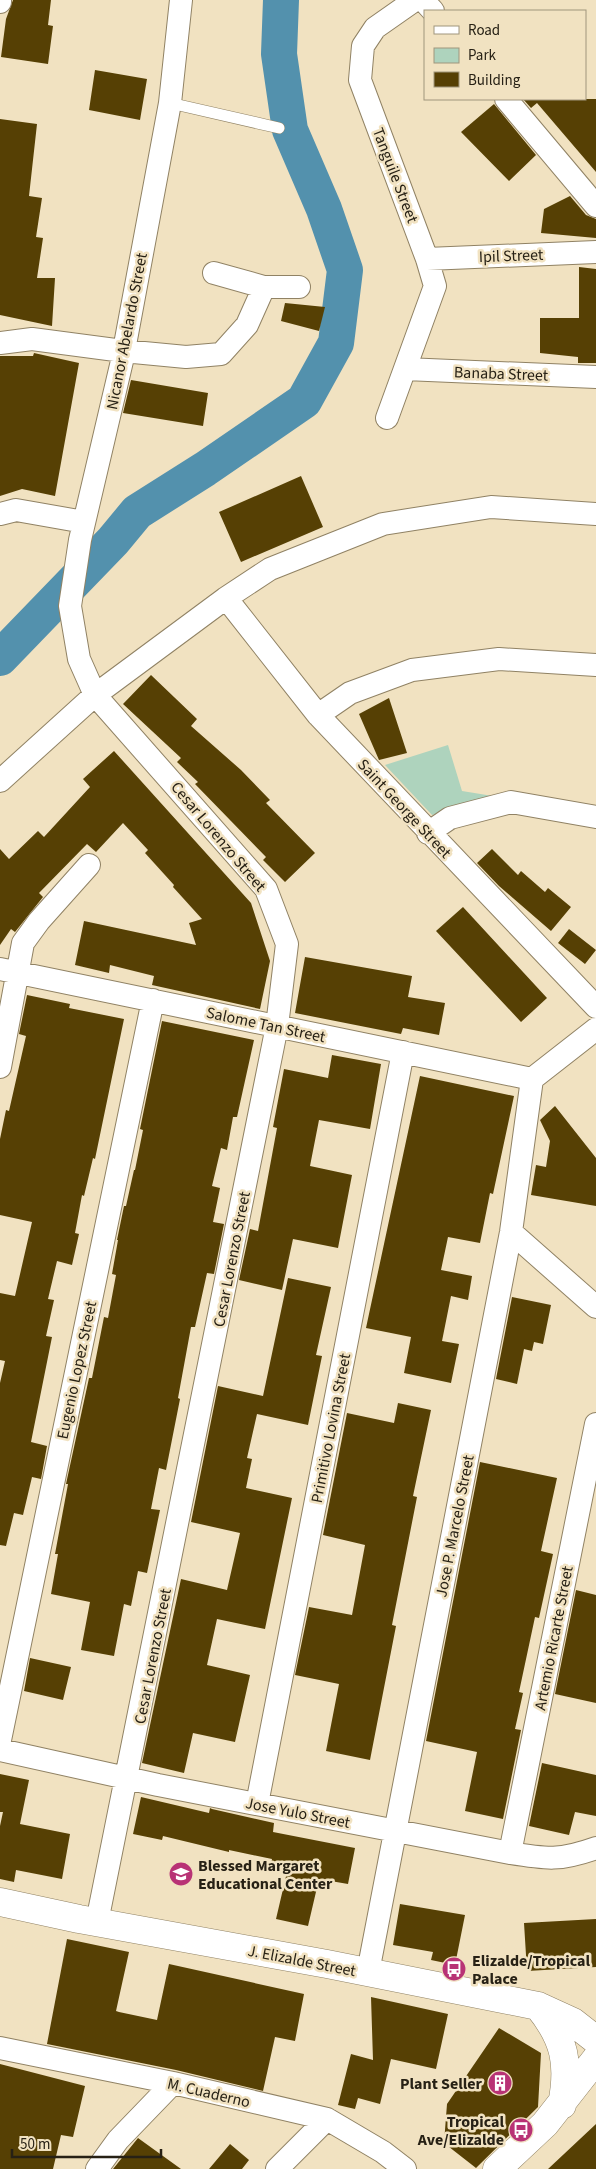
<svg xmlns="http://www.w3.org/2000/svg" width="596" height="2169" viewBox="0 0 596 2169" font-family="'Source Sans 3',sans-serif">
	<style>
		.green { fill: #aed3bd }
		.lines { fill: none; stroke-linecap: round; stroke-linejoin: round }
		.river { stroke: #5391ad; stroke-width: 36 }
		.building { fill: #564004 }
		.lane-casing { stroke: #908264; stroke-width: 12 }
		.street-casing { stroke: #908264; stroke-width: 24 }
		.secondary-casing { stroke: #908264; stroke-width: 29 }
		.lane { stroke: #fff; stroke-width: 11 }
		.street { stroke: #fff; stroke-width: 22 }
		.secondary { stroke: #fff; stroke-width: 28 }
		.labels { text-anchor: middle; stroke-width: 5; stroke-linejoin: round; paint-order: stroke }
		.street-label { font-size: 16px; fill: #272115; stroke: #f1e2c1 }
		.poi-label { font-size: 16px; font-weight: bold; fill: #272115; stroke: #f1e2c1; text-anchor: start }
	</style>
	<rect width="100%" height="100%" fill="#f1e2c1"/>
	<!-- green -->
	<path class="green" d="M448,745L462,791L499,797L432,815L385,765Z"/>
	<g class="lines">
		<!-- river -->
		<path class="river" d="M0,658L113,541L137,512L205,469L304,401L336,343L345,270L324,209L290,130L279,54L281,0"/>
	</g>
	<!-- building -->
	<path class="building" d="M13,0H51L48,25L53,26L48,64L1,57L6,19Z
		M95,70L147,79L140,120L89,110Z
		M523,99H596V172L537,103L531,108Z
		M494,104L536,155L509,181L461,132Z
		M0,119L37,124L29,196L42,198L36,237L43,238L37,278H55L52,326L0,315Z
		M570,196L586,215L596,219V238L541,233L544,209Z
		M579,267L596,269V363H578V357L540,353V318H579Z
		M285,303L325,307L319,331L281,321Z
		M34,353L79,363L55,496L22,489L0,496V356H33Z
		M131,380L208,393L203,426L123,413Z
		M301,476L323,527L241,562L219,512Z
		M151,675L197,719L191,726L241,770L270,800L266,803L315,853L285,882L263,860L266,857L195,784L198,782L177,762L181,758L123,704Z
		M389,698L407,753L379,760L359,714Z
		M114,751L251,903L270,961L260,1009L152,985L154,976L110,965L109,973L75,965L84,921L196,945L189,923L202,919L173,887L174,885L145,853L148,850L123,823L96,852L87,844L39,893L43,897L15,932L11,929L0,945V849L9,859L38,831L44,837L90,787L83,779Z
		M492,849L518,875L521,871L545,892L548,888L571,907L551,931L499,886L477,863Z
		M463,907L547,998L521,1022L436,931Z
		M569,929L596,950L585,964L558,943Z
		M305,957L412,976L408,997L445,1003L439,1035L403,1028L401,1034L295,1013Z
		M27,995L70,1004L69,1008L124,1019L95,1159L93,1158L84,1196L82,1195L75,1233L79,1234L72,1265L57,1261L48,1299L54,1300L46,1336L52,1337L31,1442L47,1446L41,1479L32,1477L23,1515L14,1513L6,1546L0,1545V1383L5,1361L0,1360V1293L15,1296L32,1222L0,1215V1139L6,1110L9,1111L26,1036L19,1034Z
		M162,1021L254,1040L237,1117H233L227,1150L221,1148L212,1186L220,1188L213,1222L224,1224L214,1274L207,1273L195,1327H191L178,1398L180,1399L166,1470L159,1468L151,1509L160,1510L147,1573L138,1571L131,1606L124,1604L114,1656L81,1650L90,1602L51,1594L58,1554H55L68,1484H66L89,1378H92L104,1317L108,1318L116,1275L112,1274L118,1240H117L124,1206H126L134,1170H135L143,1130L140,1129Z
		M332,1055L381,1064L370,1129L319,1120L310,1166L352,1175L338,1248L293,1239L282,1290L239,1280L250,1229L258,1231L277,1128L273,1127L284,1069L328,1078Z
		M420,1076L514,1096L493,1194L490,1193L480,1243L448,1237L441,1270L472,1276L468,1300L451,1296L442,1341L459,1344L451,1383L404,1373L411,1337L366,1328Z
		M555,1106L596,1158V1206L531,1195L536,1165L546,1167L550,1141L540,1120Z
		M288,1278L331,1287L316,1355L322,1356L308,1425L257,1414L247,1458L252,1459L246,1488L292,1498L265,1629L217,1619L207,1665L250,1675L235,1742L193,1733L184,1773L142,1763L181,1579L227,1590L240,1533L191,1522L218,1386L263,1396Z
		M512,1297L551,1305L543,1344L534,1342L532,1351L524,1349L517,1384L496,1379Z
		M398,1403L431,1410L413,1496L417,1497L392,1625L396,1626L370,1760L326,1751L339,1684L295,1675L309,1607L352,1615L365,1545L323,1535L347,1413L394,1423Z
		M480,1462L557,1478L541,1551L553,1554L539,1618L535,1617L519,1692L523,1693L515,1729L521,1730L503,1819L465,1811L477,1752L426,1741Z
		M576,1590L596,1595V1703L555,1694Z
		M30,1658L71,1667L63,1700L24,1691Z
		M542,1763L596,1775V1816L575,1812L569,1835L529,1826Z
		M0,1774L29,1780L20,1824L70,1834L62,1879L16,1870L14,1882L0,1879V1826L3,1812H0Z
		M141,1797L209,1813L210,1808L212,1809L274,1823L273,1832L355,1848L348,1884L319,1879L308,1926L276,1919L287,1872L270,1869L272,1859L229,1850V1852L163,1836L162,1840L133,1834Z
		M400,1904L465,1915L455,1965L431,1960L433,1952L393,1945Z
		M596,1919V1967L527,1971L524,1923Z
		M67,1939L129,1952L116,2011L119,2012L157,2020L169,1964L304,1994L295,2041L275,2037L263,2091L176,2070L47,2044Z
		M371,1997L448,2014L436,2069L391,2059L380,2104L358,2098L355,2109L338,2105L351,2054L373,2060Z
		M499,2028L541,2053L538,2107L476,2168L444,2143L447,2104Z
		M0,2064L85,2086L73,2137L61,2135L53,2169H0Z
		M596,2124V2169H548Z
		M138,2138L181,2169H113Z
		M230,2144L249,2160L242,2169H209Z"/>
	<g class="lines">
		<defs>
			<path id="lane" d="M170,103L279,128"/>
			<path id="street" d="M423,0L433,11
				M0,2V0
				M506,99L596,206
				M427,259L596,252
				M214,273L264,287H299
				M0,343L32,339L123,351L186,357L221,354L247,325L264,287
				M405,369L596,377
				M387,418L435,286L427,259L360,80L363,46L375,28L415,0
				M0,514L16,510L84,522
				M226,598L318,715L596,1007
				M318,715L350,693L412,670L499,659L596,665
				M0,781L95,695L226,598L270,569L383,524L491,507L596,514
				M428,833L450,818L511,802L596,817
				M0,969L532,1079
				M0,1067L23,943L39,921L89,865
				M532,1079L596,1029
				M511,1232L596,1307
				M0,1740L153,1000
				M0,1750L158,1785L510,1853C547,1859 560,1861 596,1848
				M257,1804L403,1052
				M510,1853L596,1424
				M97,1922L277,1026L287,944L266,889L95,695L79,659L70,606L80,540L122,361L170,103L181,0
				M368,1972L511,1232L532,1079
				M0,2048L173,2083L327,2119L383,2152L405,2169
				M97,2169L118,2140L173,2083
				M277,2169L327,2119"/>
			<path id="secondary" d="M0,1902L79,1919L327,1964L538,2006L573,2022L596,2040
				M538,2006C565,2039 570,2064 562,2105
				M497,2169L545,2124L596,2059"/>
		</defs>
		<!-- lane casing -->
		<use href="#lane" class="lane-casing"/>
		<!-- street casing -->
		<use href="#street" class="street-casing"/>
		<!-- secondary casing -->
		<use href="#secondary" class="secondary-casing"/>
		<!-- lane -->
		<use href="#lane" class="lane"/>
		<!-- street -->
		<use href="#street" class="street"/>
		<!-- secondary -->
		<use href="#secondary" class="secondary"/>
	</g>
	<!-- icons -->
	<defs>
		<symbol id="school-disc" viewBox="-11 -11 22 22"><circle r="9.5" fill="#b83275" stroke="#f1e2c1"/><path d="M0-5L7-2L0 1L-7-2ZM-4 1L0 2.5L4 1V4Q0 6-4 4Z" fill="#fff"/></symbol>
		<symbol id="bus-disc" viewBox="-11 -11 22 22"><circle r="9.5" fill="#b83275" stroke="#f1e2c1"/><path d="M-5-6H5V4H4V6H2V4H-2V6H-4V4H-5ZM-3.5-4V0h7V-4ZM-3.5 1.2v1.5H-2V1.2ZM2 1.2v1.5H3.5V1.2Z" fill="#fff"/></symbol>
		<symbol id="building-disc" viewBox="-11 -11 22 22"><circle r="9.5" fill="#b83275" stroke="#f1e2c1"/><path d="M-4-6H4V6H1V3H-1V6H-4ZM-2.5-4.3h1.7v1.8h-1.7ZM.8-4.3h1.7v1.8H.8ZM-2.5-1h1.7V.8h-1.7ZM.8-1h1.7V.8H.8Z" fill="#fff"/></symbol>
	</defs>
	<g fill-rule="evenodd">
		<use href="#school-disc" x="167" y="1860" width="28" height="28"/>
		<use href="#bus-disc" x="440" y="1955" width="28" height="28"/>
		<use href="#building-disc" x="486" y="2069" width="28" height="28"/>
		<use href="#bus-disc" x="507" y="2116" width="28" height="28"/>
	</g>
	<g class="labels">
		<!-- street labels -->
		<g class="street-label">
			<text transform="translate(396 175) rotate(69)" y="6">Tanguile Street</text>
			<text transform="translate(511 255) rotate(-2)" y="6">Ipil Street</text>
			<text transform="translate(126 331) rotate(-79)" y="6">Nicanor Abelardo Street</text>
			<text transform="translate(501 373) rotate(2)" y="6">Banaba Street</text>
			<text transform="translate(405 808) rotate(47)" y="6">Saint George Street</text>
			<text transform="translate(219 836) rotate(50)" y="6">Cesar Lorenzo Street</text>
			<text transform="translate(266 1024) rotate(12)" y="6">Salome Tan Street</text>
			<text transform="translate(231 1259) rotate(-79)" y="6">Cesar Lorenzo Street</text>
			<text transform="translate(76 1370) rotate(-78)" y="6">Eugenio Lopez Street</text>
			<text transform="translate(330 1428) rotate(-79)" y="6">Primitivo Lovina Street</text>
			<text transform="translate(454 1526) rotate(-79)" y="6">Jose P. Marcelo Street</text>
			<text transform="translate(553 1638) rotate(-79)" y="6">Artemio Ricarte Street</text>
			<text transform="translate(152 1656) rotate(-79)" y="6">Cesar Lorenzo Street</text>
			<text transform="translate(298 1812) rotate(11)" y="6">Jose Yulo Street</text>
			<text transform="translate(302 1960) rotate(11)" y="6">J. Elizalde Street</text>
			<text transform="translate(209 2092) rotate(13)" y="6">M. Cuaderno</text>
		</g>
		<!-- poi labels -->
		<g class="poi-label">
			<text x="198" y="1871">Blessed Margaret<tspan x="198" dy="18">Educational Center</tspan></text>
			<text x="472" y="1966">Elizalde/Tropical<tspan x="472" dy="18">Palace</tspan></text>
			<text x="482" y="2089" text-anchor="end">Plant Seller</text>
			<text x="504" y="2127" text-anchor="end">Tropical<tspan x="504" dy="18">Ave/Elizalde</tspan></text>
		</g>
	</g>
	<!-- legend -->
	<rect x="424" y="10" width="162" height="90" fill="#f1e2c1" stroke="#a0957c"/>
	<rect x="434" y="26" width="25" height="8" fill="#ffffff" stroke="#a0957c"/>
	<text x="468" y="35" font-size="15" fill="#272115">Road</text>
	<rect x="434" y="48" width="25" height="15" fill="#aed3bd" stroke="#a0957c"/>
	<text x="468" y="60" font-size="15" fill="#272115">Park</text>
	<rect x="434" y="72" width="25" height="15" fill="#564004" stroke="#a0957c"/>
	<text x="468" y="85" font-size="15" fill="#272115">Building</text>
	<!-- scale -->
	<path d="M12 2149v8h149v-8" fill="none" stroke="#272115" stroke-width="2.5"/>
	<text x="20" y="2149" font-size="15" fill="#272115" stroke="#f1e2c1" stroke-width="4" paint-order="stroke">50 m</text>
</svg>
